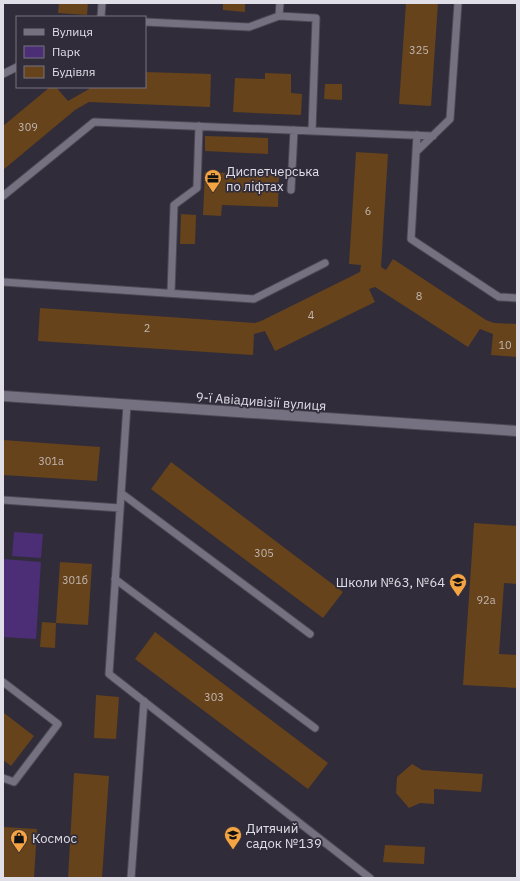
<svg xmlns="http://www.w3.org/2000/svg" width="520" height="881" viewBox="0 0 520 881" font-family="'IBM Plex Sans',sans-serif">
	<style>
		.green { fill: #4c2e77 }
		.building { fill: #66431a }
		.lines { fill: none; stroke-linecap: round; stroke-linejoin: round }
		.service-casing { stroke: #4c4954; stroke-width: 9 }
		.minor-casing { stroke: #4c4954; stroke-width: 12 }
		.service { stroke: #767181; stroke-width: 7 }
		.minor { stroke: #767181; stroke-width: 10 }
		.labels { text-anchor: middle; stroke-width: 3.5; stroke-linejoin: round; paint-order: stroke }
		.number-label { font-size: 11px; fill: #c2b7b4 }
		.poi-label { font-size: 13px; fill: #e0dee7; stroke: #302c3a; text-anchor: start }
		.street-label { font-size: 13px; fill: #e0dee7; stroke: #302c3a }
	</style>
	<rect width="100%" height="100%" fill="#302c3a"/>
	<!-- green -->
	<path class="green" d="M14,532L43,534L41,558L12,556Z
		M3,559L41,562L36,639L3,637Z"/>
	<!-- building -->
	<path class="building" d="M59,3H88L87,15L58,13Z
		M223,3H245V12L223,10Z
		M406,3H438L431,106L399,104Z
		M145,72L211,74L210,107L89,102L75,110L3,170V126L50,87H56L68,101L89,89L90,87H145Z
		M265,73L291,74V93L302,94L301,115L233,112L235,78L265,79Z
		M325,84H342V100L324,99Z
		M205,136L268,138V154L205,151Z
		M356,152L388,154L381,267L386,270L393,259L486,320L494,323L517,324V357L491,355L493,334L480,329L468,347L375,287L369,289L375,302L275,351L265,331L254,334L253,355L38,341L40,308L255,323L261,321L360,272L361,265L349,264Z
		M205,172L279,175L278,207L222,205L221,216L203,215Z
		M181,214L196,215L195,244H180Z
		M3,440L100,447L97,481L3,475Z
		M171,462L343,592L323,618L151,489Z
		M474,523L517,526V584L504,583L499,654L517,655V688L463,685Z
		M60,562L92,564L88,625L56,623L55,648L40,647L42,622L56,623Z
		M155,632L328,763L308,789L135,659Z
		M96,695L119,697L116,739L94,738Z
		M4,713L34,736L11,766L3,760V714Z
		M412,764L422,770L483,774L481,792L434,789V804L420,803L409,808L396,793L397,777Z
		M74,773L109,776L102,878H68Z
		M4,827L37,829L34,878H3Z
		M385,845L425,847L424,864L383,862Z"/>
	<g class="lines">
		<defs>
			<path id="service" d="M279,16L280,3
				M101,17L102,3
				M145,22L249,27L279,16L316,18L312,131
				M3,74L17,67
				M417,135L411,239L499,297L517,298
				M416,152L450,119L458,3
				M291,190L294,130
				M3,196L94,122L433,136
				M3,282L254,299L325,263
				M171,293L174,205L197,188L199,126
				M127,405L109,674L370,878
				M121,493L310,634
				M3,500L120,508
				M115,579L315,728
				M3,682L58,724L14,782L3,778
				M131,878L144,701"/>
			<path id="minor" d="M3,396L517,431"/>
		</defs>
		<!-- service casing -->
		<use href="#service" class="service-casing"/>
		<!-- minor casing -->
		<use href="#minor" class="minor-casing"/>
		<!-- service -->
		<use href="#service" class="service"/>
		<!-- minor -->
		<use href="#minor" class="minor"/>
	</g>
	<!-- icons -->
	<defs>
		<symbol id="office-pin" viewBox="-11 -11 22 30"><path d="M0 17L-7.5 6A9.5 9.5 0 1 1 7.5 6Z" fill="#f4a443" stroke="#302c3a"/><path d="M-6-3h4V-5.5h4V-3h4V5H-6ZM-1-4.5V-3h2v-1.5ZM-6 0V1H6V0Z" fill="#111"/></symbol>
		<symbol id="school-pin" viewBox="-11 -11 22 30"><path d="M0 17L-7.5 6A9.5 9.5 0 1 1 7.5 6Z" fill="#f4a443" stroke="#302c3a"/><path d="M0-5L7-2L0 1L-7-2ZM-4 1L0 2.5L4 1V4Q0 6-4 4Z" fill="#111"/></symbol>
		<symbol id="shop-pin" viewBox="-11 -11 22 30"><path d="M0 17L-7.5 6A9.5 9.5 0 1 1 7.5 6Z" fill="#f4a443" stroke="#302c3a"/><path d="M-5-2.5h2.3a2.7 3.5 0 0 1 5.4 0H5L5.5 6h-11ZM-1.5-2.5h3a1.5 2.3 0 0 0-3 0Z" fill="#111"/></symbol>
	</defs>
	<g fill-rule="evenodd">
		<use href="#office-pin" x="203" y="168" width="20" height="27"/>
		<use href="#school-pin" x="448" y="572" width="20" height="27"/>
		<use href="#school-pin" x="223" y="825" width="20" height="27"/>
		<use href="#shop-pin" x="9" y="828" width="20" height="27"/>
	</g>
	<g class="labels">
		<!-- number labels -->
		<g class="number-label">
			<text x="419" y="54">325</text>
			<text x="28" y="131">309</text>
			<text x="368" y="215">6</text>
			<text x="419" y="300">8</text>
			<text x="311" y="319">4</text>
			<text x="147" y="332">2</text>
			<text x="505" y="349">10</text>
			<text x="51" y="465">301а</text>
			<text x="264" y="557">305</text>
			<text x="75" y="584">301б</text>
			<text x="486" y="604">92а</text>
			<text x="214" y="701">303</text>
		</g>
		<!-- poi labels -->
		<g class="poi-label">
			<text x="226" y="176">Диспетчерська<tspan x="226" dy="15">по ліфтах</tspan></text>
			<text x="445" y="587" text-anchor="end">Школи №63, №64</text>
			<text x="246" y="833">Дитячий<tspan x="246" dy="15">садок №139</tspan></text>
			<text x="32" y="843">Космос</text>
		</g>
		<!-- street labels -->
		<g class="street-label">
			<text transform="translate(261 401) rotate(4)" y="5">9-ї Авіадивізії вулиця</text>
		</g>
	</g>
	<!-- border -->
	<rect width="520" height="881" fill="none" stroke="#e0dee7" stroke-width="8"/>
	<!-- legend -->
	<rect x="16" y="16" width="130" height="72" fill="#302c3a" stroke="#76737f"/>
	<rect x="24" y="29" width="20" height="6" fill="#767181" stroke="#76737f"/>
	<text x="52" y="36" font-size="12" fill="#e0dee7">Вулиця</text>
	<rect x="24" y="46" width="20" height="12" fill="#4c2e77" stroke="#76737f"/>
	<text x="52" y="56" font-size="12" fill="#e0dee7">Парк</text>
	<rect x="24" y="66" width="20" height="12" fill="#66431a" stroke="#76737f"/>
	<text x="52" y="76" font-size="12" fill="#e0dee7">Будівля</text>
</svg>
